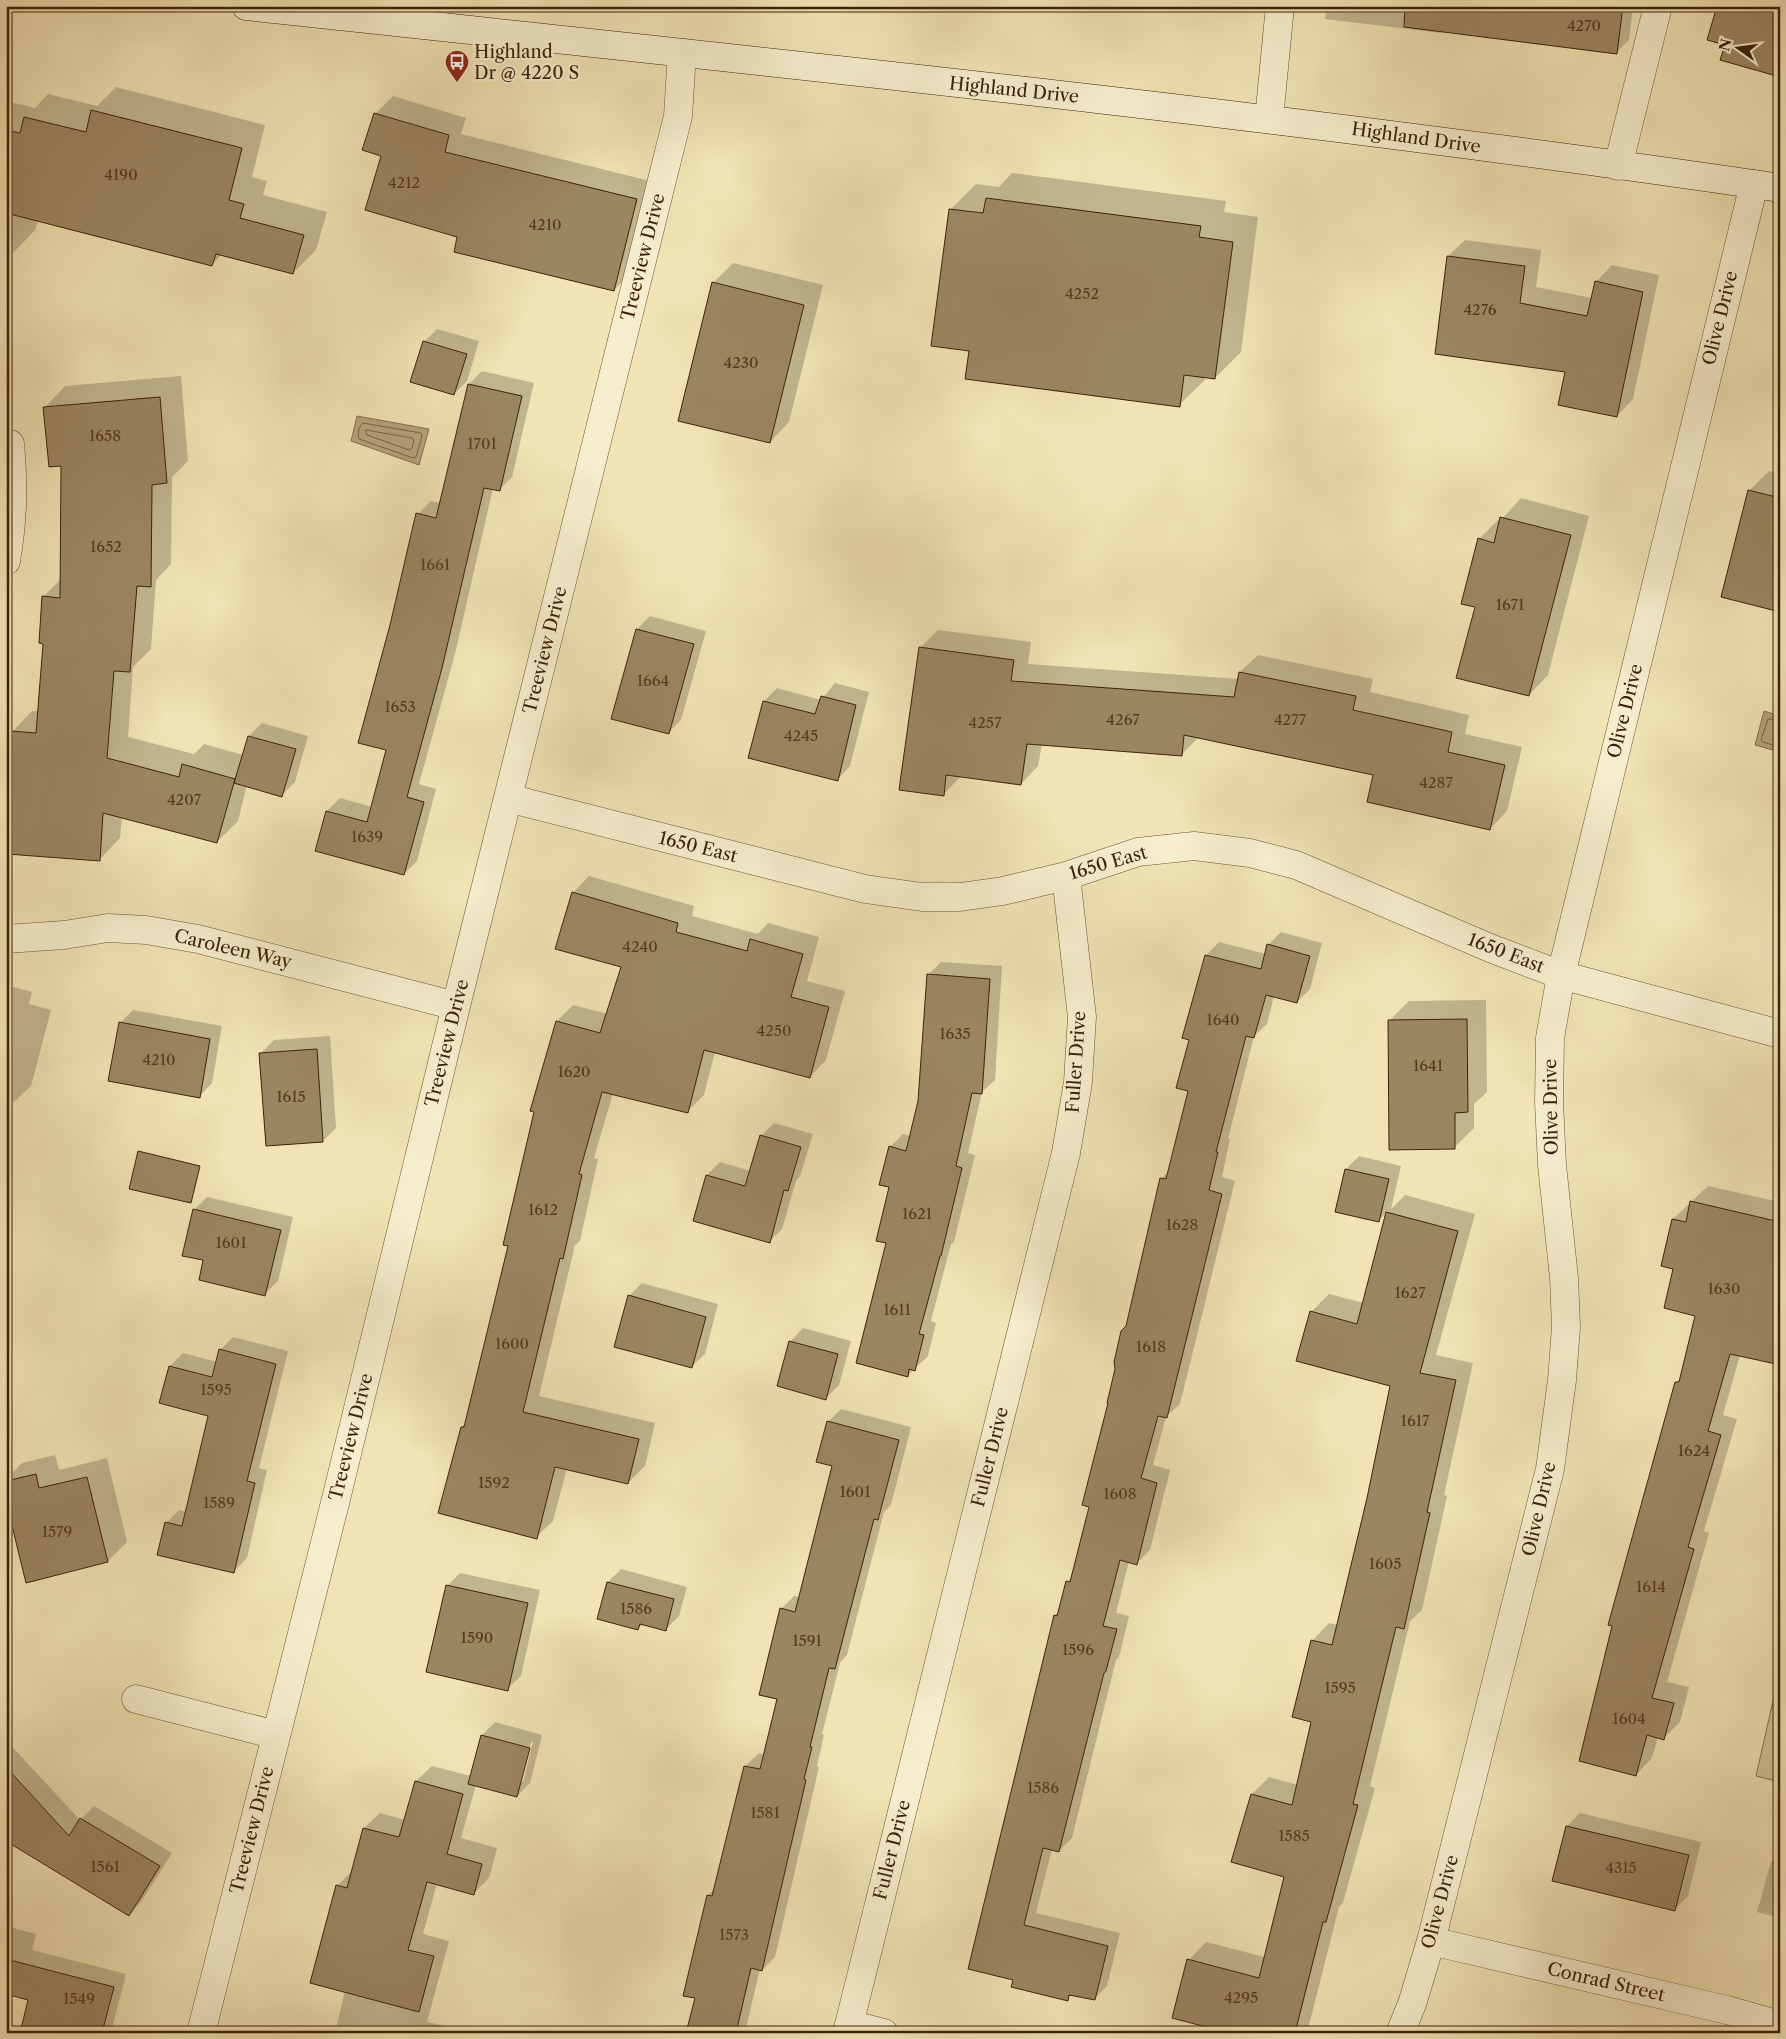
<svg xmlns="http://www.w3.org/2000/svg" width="1786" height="2039" viewBox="0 0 1786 2039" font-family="'Libre Caslon Text',serif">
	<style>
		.green { fill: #d3c296; stroke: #887250 }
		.water { fill: #b4a17a; stroke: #856e4e }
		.shadow { fill: #0003; fill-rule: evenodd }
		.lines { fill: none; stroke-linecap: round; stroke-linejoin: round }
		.shore { stroke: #796142; stroke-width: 1 }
		.building { fill: #9b8662; stroke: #3e210b }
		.minor-casing { stroke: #6b5235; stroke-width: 29 }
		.secondary-casing { stroke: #3e210b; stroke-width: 29 }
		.minor { stroke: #f6edce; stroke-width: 28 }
		.secondary { stroke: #f6edce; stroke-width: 28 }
		.labels { text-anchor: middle; stroke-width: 4.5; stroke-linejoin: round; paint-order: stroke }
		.number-label { font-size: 15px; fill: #553a21 }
		.poi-label { font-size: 18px; fill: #3e210b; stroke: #f6edce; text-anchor: start }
		.street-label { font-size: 18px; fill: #3e210b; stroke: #f6edce }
	</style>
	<rect width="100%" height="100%" fill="#f1e3b3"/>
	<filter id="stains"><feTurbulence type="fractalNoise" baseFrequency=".004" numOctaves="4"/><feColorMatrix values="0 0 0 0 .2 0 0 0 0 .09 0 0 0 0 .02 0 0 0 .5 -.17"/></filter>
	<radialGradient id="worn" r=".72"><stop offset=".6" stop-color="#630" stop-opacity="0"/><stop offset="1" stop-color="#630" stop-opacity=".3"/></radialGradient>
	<!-- green -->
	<path class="green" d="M1780,1670V1782L1756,1776Z"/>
	<!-- water -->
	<path class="water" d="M357,416L429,429L419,465L351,441Z
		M1764,711L1780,716V752L1755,745Z"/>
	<!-- shadow -->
	<path class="shadow" d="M1327,6H1633L1629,40L1616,53L1444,31L1441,33L1325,19Z
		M116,87L265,125L252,177L267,181L263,195L327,212L316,250L293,273L222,254L212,265L38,220L35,230L12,254L6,252V101L35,108L48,94L97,106Z
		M393,96L466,118L461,134L654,182L632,272L614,290L459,236L383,155L375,114Z
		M1012,173L1226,201L1224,212L1258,217L1241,352L1215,378L1205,377V380L1179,405L950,210L976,184L999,187Z
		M1465,240L1541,250L1536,287L1592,298L1596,282L1612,265L1659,275L1633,399L1617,416L1567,370L1436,353L1448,256Z
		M733,263L823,285L789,422L770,442L713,283Z
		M437,329L479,341L467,381L454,394L424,342Z
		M482,371L534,383L512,477L499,490L493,488L455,654L419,784L436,789L417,861L404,874L317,850L327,811L340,798L372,807L388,750L392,625L418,514L431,501L441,503L469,384Z
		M181,376L188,461L172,477L171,564L156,580L151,649L133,667L128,737L194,754L204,744L243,755L249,736L262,723L308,736L295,782L282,795L247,785L238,821L217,842L122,817L120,838L100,859L6,831V802L12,732L32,711H39L44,643L43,597L61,579L63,465L45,407L65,386Z
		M1769,471L1780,474V610L1749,491Z
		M1521,498L1589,516L1548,675L1529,695L1476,606L1479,539L1498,520H1501Z
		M650,616L706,631L681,720L668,733L637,629Z
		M938,630L1031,642L1028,664L1239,679L1240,672L1258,655L1373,679L1370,692L1469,715L1465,734L1522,747L1507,811L1490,829L1374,774L1199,737L1182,754L1042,744L1038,766L1021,784L961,776L943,795L920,648Z
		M835,683L869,692L850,766L837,780L750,757L764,701L777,688L821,700Z
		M589,876L694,906L692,916L758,934L768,923L819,937L807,981L845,991L826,1060L810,1077L715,1052L704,1095L687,1112L613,1093L594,1158L598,1159L580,1241L575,1245L539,1396L655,1423L645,1466L628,1483L567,1468L553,1521L536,1537L462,1427L466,1423L509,1245L557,1021L573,1005L608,1014L623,967L573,893Z
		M1281,932L1322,943L1310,989L1297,1002L1274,996L1267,1024L1254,1036L1228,1139H1230L1222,1177L1235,1181L1180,1404L1166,1417L1153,1465L1170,1470L1150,1550L1137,1563L1129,1561L1116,1613L1129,1616L1119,1657L1116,1660L1072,1838L1059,1851L1052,1849L1036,1913L1120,1933L1107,1986L1094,1999L1073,1994L1067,1999L1015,1979L969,1968L1055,1615L1060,1611L1067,1582L1073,1576L1090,1506L1127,1326L1161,1179L1170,1170L1190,1090V1039L1184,1037L1206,955L1219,942L1266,954L1268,945Z
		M941,962L1002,966L995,1080L982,1092L968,1153L975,1155L954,1242L951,1244L931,1321L936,1323L928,1356L907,1376L887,1242L891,1186L890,1147L903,1134L911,1136L920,1101L928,975Z
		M6,985L32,992L29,1004L51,1010L31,1086L14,1102L6,1100Z
		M1486,1000L1487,1092L1474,1104V1128L1454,1148L1389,1021L1409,1001Z
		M133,1010L222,1026L212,1083L199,1097L120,1023Z
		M330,1036L336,1128L323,1141L261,1053L274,1040Z
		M774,1123L813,1134L800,1176L796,1181L782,1229L769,1242L707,1175L720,1162L751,1171L761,1136Z
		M1359,1156L1401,1166L1391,1209L1405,1195L1475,1214L1436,1355L1473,1363L1444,1495L1447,1496L1422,1610L1410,1621L1370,1786L1375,1788L1343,1903L1339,1907L1307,2033H1234L1189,1960L1206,1942L1265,1957L1286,1876L1252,1794L1269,1777L1298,1785L1312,1721V1641L1329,1623L1338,1625L1368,1499L1392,1385L1311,1312L1329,1294L1364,1303L1388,1211L1379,1220L1346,1169Z
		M1708,1186L1780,1202V1358L1775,1363L1740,1355L1723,1415L1737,1419L1704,1531L1709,1533L1667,1682L1689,1687L1680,1722L1664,1738L1658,1737L1652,1758L1636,1775L1677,1382L1681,1378L1697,1315L1675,1268L1673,1219Z
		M207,1197L293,1217L278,1281L265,1294L205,1259L194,1210Z
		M642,1283L718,1304L705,1354L691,1367L629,1296Z
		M803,1328L851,1341L839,1385L826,1398L790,1342Z
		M233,1337L288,1351L259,1468L267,1470L247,1558L234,1571L166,1523L179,1510L187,1512L210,1415L161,1403L170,1366L183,1353L217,1362L220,1350Z
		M841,1409L911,1427L891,1505L884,1512L847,1655L840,1663L822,1734L824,1735L817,1766L819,1767L775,1957L762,1970L760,1969L746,2028L754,2030L753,2033H687L696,1997L708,1895L715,1889L745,1766L759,1753L765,1755L779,1698L781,1609L794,1596L800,1597L834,1465L828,1422Z
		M55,1455L59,1470L107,1458L127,1542L108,1561L6,1496V1479L22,1463Z
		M621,1569L687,1587L679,1616L666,1629L644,1623L638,1629L598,1618L608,1582Z
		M460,1573L540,1590L521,1676L507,1689L447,1586Z
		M6,1590L13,1591L6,1620Z
		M495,1722L542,1735L530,1783L517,1796L476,1785L461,1838L497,1848L489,1878L474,1893L437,1883L423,1934L449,1941L427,2022L477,2033H335L345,1990L337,1886L353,1870L364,1828L380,1813L405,1820L416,1781L432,1766L471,1776L482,1735ZM531,1742H533L523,1782H520Z
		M6,1740L80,1820L94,1806L172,1853L141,1902L128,1915L14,1844L6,1851Z
		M1580,1813L1701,1842L1688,1896L1675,1909L1554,1880L1567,1826Z
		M1780,1854V1918L1757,1912L1771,1862Z
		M6,1926L36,1934L32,1950L126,1974L111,2033H21L30,1999L6,1992Z"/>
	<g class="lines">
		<!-- shore -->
		<path class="shore" d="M363,423L421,433L422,436L416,457L413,458L359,439C357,435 359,425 363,423Z
			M366,430L412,438L414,440L412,448L409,450L367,435Z
			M1780,720L1768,719L1761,740L1763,742L1780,747"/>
	</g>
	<!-- building -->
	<path class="building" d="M1405,6H1623L1617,54L1404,27Z
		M1717,6H1780V77L1720,60L1725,45L1707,40Z
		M91,110L242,148L229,200L244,204L240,218L304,235L293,274L216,254L212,266L6,213V130L20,133L24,117L86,132Z
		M374,113L449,135L445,152L637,199L614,291L454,252L457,237L365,210L381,156L362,150Z
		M986,198L1201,226L1199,237L1233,242L1215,379L1184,375L1180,407L965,379L969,351L931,346L949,209L983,213Z
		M1447,256L1525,266L1520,303L1587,316L1595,281L1643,292L1617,417L1558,405L1565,372L1435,354Z
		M712,282L804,305L770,443L678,421Z
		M423,341L467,354L454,395L410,382Z
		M468,384L522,396L500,491L484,488L442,668L407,797L424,802L404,875L315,851L326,811L367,822L386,750L358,743L390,625L416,513L436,518Z
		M160,397L167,483L152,485L151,587L137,586L130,672L114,671L107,758L179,777L182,764L235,779L217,843L103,813L100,861L7,854L6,785L10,731L36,733L43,644L39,643L42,596L60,598L61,466L49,467L43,407Z
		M1748,490L1780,498V612L1721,597Z
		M1500,517L1571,535L1529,696L1456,678L1475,607L1461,604L1478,538L1494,543Z
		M636,629L694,644L669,734L611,719Z
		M919,647L1014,660L1011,681L1234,697L1239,672L1356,696L1353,710L1452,732L1448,752L1505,765L1490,830L1367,802L1373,775L1184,735L1182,756L1027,744L1021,785L946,775L944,796L899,790Z
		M821,696L856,705L838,781L748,758L763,701L815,714Z
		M248,736L296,749L282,797L234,783Z
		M572,892L678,923L676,932L747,951L750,939L803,954L791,997L829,1007L810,1078L704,1050L688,1113L602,1092L579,1174L582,1175L563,1259L560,1258L523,1412L639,1439L628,1484L555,1467L537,1539L438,1513L461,1427H464L508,1246L503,1245L534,1112L530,1111L556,1021L600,1033L621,967L555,949Z
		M1267,944L1310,956L1297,1003L1266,995L1254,1038L1246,1036L1216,1152H1218L1209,1190L1222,1194L1167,1418L1158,1416L1141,1478L1157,1483L1137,1565L1120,1560L1103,1626L1117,1629L1106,1671L1104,1673L1059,1852L1043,1848L1024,1925L1108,1946L1095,2000L1069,1995L1068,2001L1011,1987L1013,1980L968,1969L1054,1615L1057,1616L1066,1581L1070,1582L1089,1507L1082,1505L1108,1403H1107L1115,1369L1114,1362L1121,1331L1126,1326L1160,1178L1166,1179L1188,1091L1176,1088L1189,1040L1182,1038L1205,955L1261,969Z
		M927,974L990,979L982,1094L972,1093L956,1166L962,1168L941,1256H940L919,1334L924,1335L915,1371L909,1369L908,1377L856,1363L886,1243L876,1241L889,1187L879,1185L889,1146L906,1151L918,1101Z
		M1467,1019L1468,1112L1455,1113V1149L1389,1150L1388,1020Z
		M119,1022L210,1039L200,1098L108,1081Z
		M317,1049L323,1142L266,1146L259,1053Z
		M760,1135L801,1147L788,1191L784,1190L770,1243L693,1221L706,1175L745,1186Z
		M138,1151L200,1166L191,1203L129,1189Z
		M1345,1169L1389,1179L1379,1222L1335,1212Z
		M1690,1201L1780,1222V1346L1776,1364L1730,1354L1708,1431L1721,1435L1688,1547L1694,1549L1652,1698L1674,1703L1664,1740L1647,1735L1636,1776L1579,1761L1612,1626L1608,1625L1675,1382H1679L1695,1316L1664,1308L1673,1269L1661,1266L1672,1219L1686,1222Z
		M193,1209L281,1230L265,1296L199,1280L203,1260L182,1256Z
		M1386,1212L1458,1231L1420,1373L1456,1380L1427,1512L1430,1513L1404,1629L1396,1627L1353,1804L1358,1805L1326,1922H1323L1295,2033H1229L1172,2018L1187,1959L1259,1978L1284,1877L1231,1862L1251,1794L1292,1805L1311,1722L1292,1717L1311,1640L1332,1645L1367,1498L1390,1386L1296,1361L1310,1311L1357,1324Z
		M628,1295L706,1317L692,1368L614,1347Z
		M789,1341L838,1354L826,1400L777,1386Z
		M219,1349L276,1364L247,1481L255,1483L234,1573L157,1555L165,1522L182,1526L208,1416L159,1403L169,1366L212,1377Z
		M827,1421L899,1440L878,1520L874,1519L835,1669L829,1668L810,1747H812L804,1779L806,1780L762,1971L751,1968L736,2033H686L695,1998L683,1996L707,1895L712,1896L744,1766L760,1769L777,1699L759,1695L780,1608L795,1612L832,1466L816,1462Z
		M36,1474L39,1488L87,1477L108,1562L26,1583L6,1501V1481Z
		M607,1582L674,1599L666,1631L640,1624L638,1630L597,1619Z
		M446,1585L528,1603L508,1691L426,1672Z
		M481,1735L530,1748L517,1797L468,1784Z
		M6,1767L69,1836L80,1818L160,1866L129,1916L6,1841Z
		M415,1781L463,1794L447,1854L482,1864L474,1895L427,1882L408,1950L434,1956L419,2012L310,1983L336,1885L347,1888L363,1828L399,1837Z
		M1566,1826L1689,1855L1675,1911L1552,1881Z
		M6,1959L114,1987L102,2033H20L28,2000L6,1994Z"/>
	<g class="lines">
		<defs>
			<path id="minor" d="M1269,119L1280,6
				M1618,166L1658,6
				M6,561C13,519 14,486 10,444
				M508,798L865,889L922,897H960L1003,891L1066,876L1138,852L1194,846L1250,853L1296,865L1490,948L1561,975L1780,1034
				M6,939L64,935L108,928L146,930L198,939L456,1006
				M136,1699L276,1735
				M1431,1941L1727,2010L1780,2025
				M849,2024L884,2033
				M201,2033L335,1503L456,1006L678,116L682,53
				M847,2033L1066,1153L1078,1082L1082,1017L1066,876
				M1400,2033L1412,2004L1431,1941L1550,1469L1562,1380L1566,1327L1564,1278L1552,1165L1549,1102L1550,1038L1561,975L1754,184"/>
			<path id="secondary" d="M246,6C758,61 1271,113 1780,188"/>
		</defs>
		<!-- minor casing -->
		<use href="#minor" class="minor-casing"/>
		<!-- secondary casing -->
		<use href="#secondary" class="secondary-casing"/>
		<!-- minor -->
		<use href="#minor" class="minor"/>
		<!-- secondary -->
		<use href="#secondary" class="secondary"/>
	</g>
	<!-- icons -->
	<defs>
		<symbol id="bus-pin" viewBox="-11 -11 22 30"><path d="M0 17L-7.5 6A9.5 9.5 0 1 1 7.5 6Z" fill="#8f2418" stroke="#f6edce"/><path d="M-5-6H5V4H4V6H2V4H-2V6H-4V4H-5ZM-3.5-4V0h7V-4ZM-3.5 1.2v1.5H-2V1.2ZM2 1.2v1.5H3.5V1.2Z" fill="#fff"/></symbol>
	</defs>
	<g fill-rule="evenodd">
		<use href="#bus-pin" x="443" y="48" width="28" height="38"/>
	</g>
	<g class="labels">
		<!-- number labels -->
		<g class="number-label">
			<text x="1584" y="31">4270</text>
			<text x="121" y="180">4190</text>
			<text x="404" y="188">4212</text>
			<text x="545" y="230">4210</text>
			<text x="1082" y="299">4252</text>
			<text x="1480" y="315">4276</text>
			<text x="741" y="368">4230</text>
			<text x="105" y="441">1658</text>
			<text x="482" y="449">1701</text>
			<text x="106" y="552">1652</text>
			<text x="435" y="570">1661</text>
			<text x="1510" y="610">1671</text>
			<text x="653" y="686">1664</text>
			<text x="400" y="712">1653</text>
			<text x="1123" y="725">4267</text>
			<text x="1290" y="725">4277</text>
			<text x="985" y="728">4257</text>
			<text x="801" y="741">4245</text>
			<text x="1436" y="788">4287</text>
			<text x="184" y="805">4207</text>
			<text x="367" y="842">1639</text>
			<text x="640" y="952">4240</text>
			<text x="1223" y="1025">1640</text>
			<text x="774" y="1036">4250</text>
			<text x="955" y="1039">1635</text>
			<text x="159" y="1065">4210</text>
			<text x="1428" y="1071">1641</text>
			<text x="574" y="1077">1620</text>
			<text x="291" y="1102">1615</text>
			<text x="543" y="1215">1612</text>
			<text x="917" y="1219">1621</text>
			<text x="1182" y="1230">1628</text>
			<text x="231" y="1248">1601</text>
			<text x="1724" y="1294">1630</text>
			<text x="1410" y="1298">1627</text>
			<text x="897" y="1315">1611</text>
			<text x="512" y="1349">1600</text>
			<text x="1151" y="1352">1618</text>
			<text x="216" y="1395">1595</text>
			<text x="1415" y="1426">1617</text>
			<text x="1694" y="1456">1624</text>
			<text x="494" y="1488">1592</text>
			<text x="855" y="1497">1601</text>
			<text x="1120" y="1499">1608</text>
			<text x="219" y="1508">1589</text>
			<text x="57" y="1537">1579</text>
			<text x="1385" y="1569">1605</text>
			<text x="1651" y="1592">1614</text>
			<text x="636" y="1614">1586</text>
			<text x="477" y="1643">1590</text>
			<text x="807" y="1646">1591</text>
			<text x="1078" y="1655">1596</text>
			<text x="1340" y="1693">1595</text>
			<text x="1629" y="1724">1604</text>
			<text x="1043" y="1793">1586</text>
			<text x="765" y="1818">1581</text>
			<text x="1294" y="1841">1585</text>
			<text x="105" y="1872">1561</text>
			<text x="1621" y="1873">4315</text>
			<text x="734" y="1940">1573</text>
			<text x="1241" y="2003">4295</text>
			<text x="79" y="2004">1549</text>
		</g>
		<!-- poi labels -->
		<g class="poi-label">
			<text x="474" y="58">Highland<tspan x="474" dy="21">Dr @ 4220 S</tspan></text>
		</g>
		<!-- street labels -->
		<g class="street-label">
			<text transform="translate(1014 90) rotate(6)" y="6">Highland Drive</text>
			<text transform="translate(1416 138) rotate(8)" y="6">Highland Drive</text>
			<text transform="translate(643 257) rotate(-76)" y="6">Treeview Drive</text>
			<text transform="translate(1720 318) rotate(-76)" y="6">Olive Drive</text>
			<text transform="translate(545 650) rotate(-76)" y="6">Treeview Drive</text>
			<text transform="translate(1625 711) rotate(-76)" y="6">Olive Drive</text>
			<text transform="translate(698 847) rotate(14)" y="6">1650 East</text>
			<text transform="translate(1108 863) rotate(-16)" y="6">1650 East</text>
			<text transform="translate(233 949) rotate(13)" y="6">Caroleen Way</text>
			<text transform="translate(1506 953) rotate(21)" y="6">1650 East</text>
			<text transform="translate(447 1043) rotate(-76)" y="6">Treeview Drive</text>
			<text transform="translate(1076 1062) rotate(-86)" y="6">Fuller Drive</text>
			<text transform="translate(1551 1107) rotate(-91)" y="6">Olive Drive</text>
			<text transform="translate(351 1437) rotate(-76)" y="6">Treeview Drive</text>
			<text transform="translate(990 1457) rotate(-76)" y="6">Fuller Drive</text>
			<text transform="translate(1539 1509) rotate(-77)" y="6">Olive Drive</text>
			<text transform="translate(252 1830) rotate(-76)" y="6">Treeview Drive</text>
			<text transform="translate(892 1850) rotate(-76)" y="6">Fuller Drive</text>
			<text transform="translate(1440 1902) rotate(-75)" y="6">Olive Drive</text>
			<text transform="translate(1606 1982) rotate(13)" y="6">Conrad Street</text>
		</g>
	</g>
	<!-- margin -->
	<rect width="1786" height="2039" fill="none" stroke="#f1e3b3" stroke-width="25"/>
	<rect x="8" y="8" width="1771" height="2024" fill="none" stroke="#3e210b" stroke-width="2.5"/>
	<rect x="12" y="12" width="1761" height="2014" fill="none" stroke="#3e210b"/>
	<!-- north arrow -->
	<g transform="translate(1738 48) rotate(284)" stroke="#f6edce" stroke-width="4" paint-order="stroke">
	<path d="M0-4L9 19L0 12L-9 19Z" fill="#3e210b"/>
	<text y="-8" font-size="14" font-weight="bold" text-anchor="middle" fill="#3e210b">N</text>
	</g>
	<rect width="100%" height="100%" filter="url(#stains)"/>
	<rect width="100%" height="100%" fill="url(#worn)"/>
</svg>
